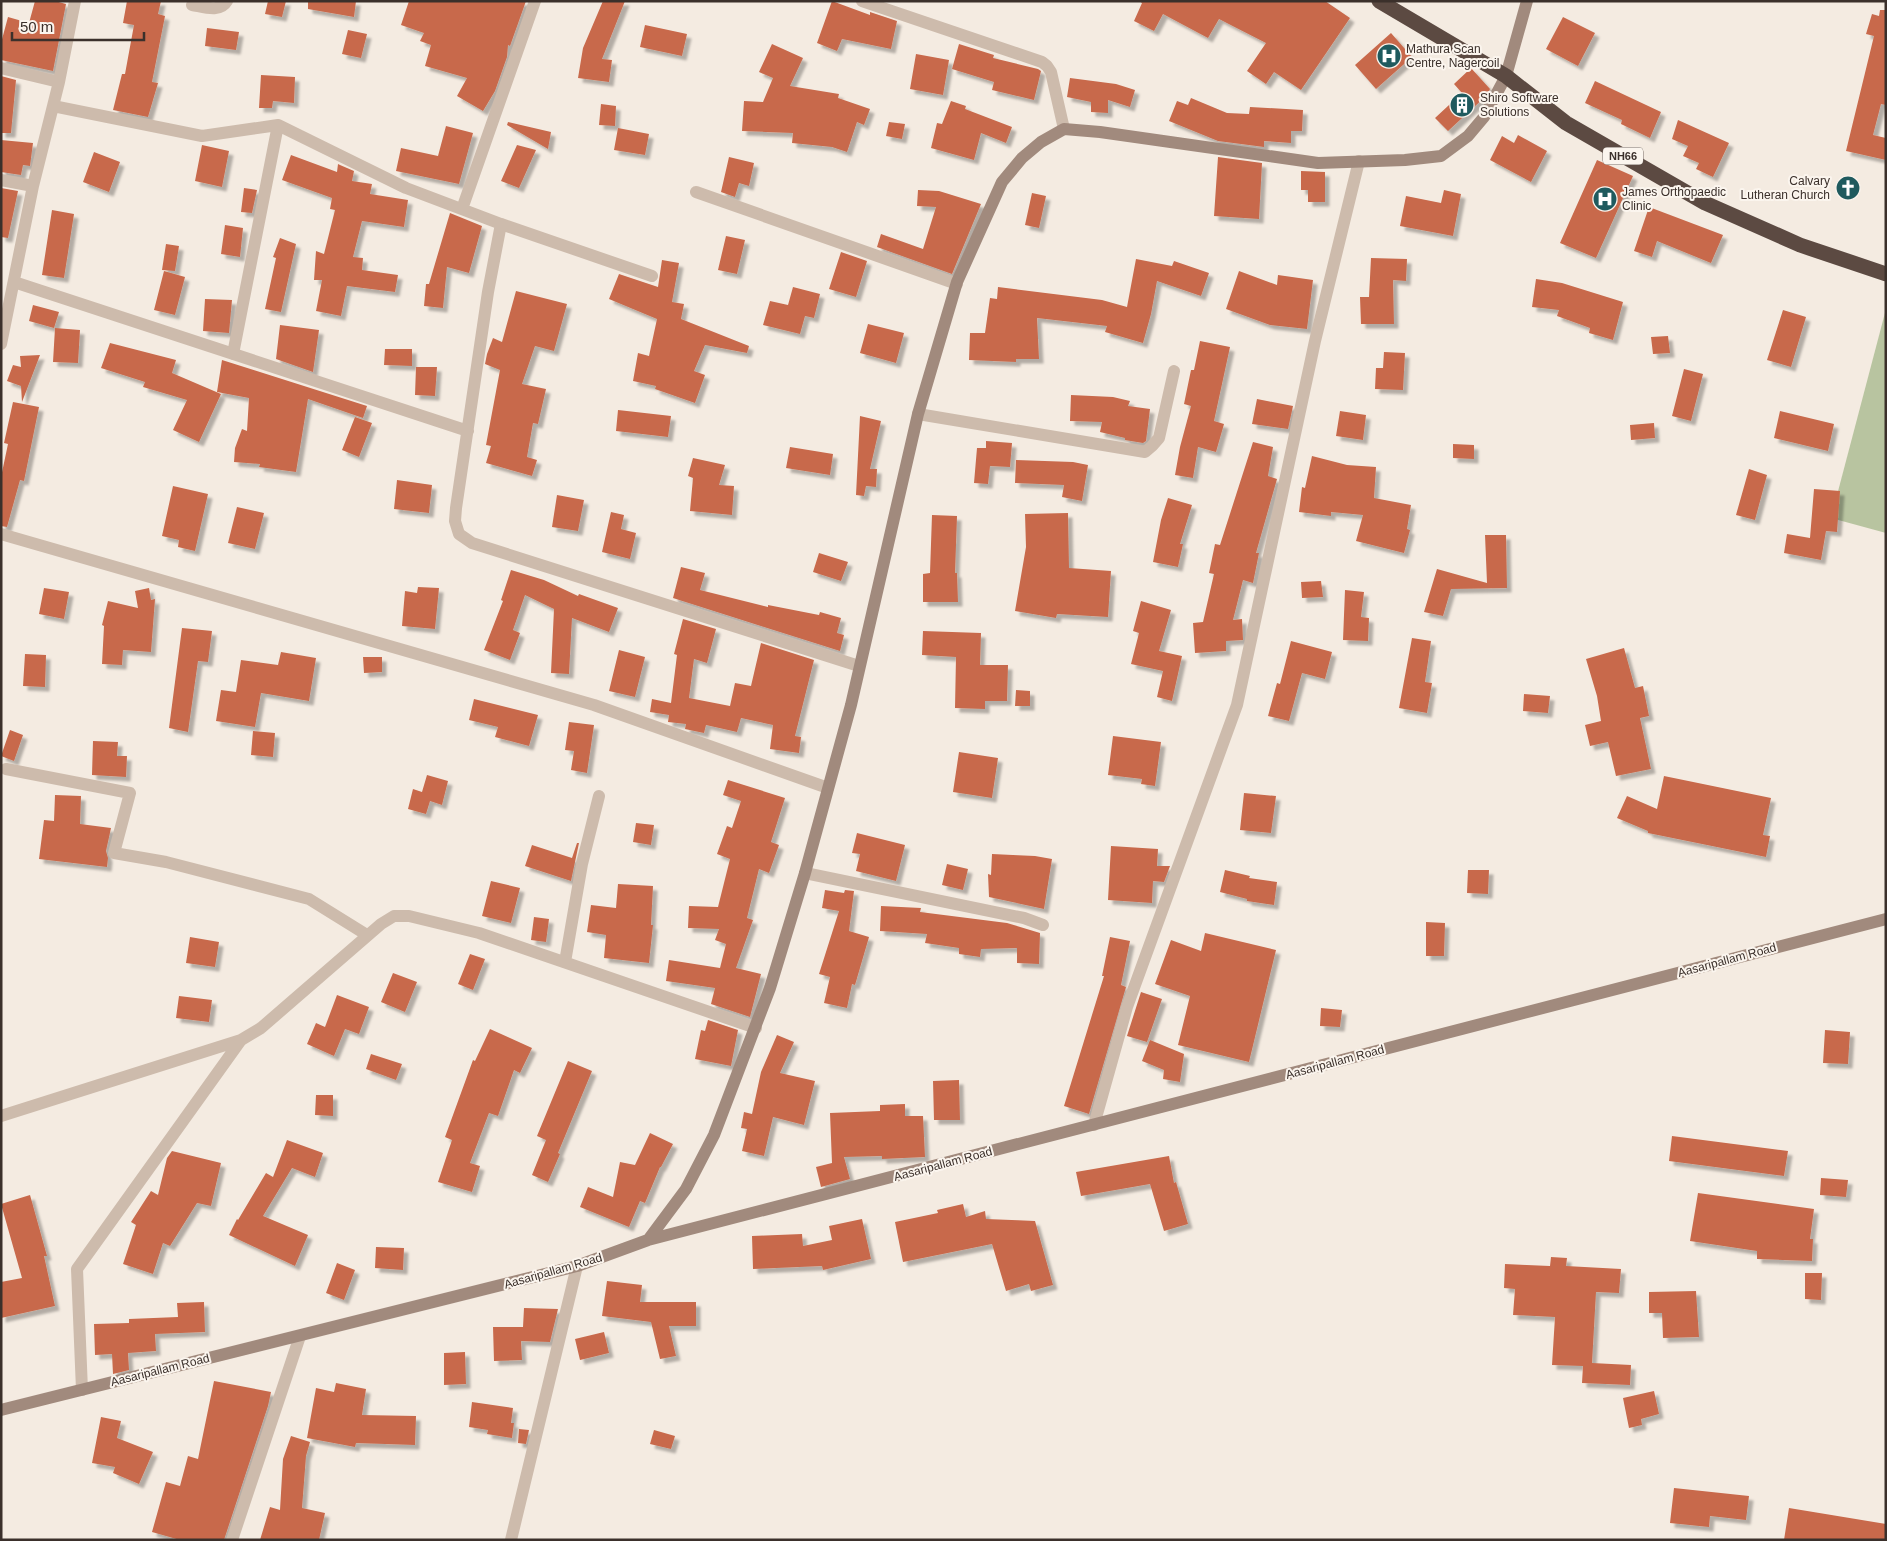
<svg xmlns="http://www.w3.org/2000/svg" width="1887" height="1541" viewBox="0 0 1887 1541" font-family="Helvetica,sans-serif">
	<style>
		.green { fill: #b8c4a0 }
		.building { fill: #c8694b; filter: url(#shadow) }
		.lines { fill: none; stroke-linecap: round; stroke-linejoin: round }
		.street { stroke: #cdbbac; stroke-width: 12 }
		.secondary { stroke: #a18a7d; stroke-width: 12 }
		.highway { stroke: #5c4a42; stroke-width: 15 }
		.labels { text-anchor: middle; stroke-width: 4; stroke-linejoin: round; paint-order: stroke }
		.shield { fill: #fbf5ee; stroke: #756b66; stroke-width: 1 }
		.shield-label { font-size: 11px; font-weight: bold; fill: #3b302b }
		.poi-label { font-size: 12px; fill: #3b302b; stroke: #fbf5ee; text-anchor: start }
		.street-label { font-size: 12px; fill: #3b302b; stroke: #fbf5ee }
	</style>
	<defs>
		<filter id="shadow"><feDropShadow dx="4.5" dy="4.5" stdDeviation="1" flood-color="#0004"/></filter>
	</defs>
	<rect width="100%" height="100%" fill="#f4ebe1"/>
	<!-- green -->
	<path class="green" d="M1886,309V533L1831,518Z"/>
	<!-- building -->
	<path class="building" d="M35,1H55L66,4L53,71L1,60V43L8,17L29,23Z
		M127,1H161L158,14L165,16L152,82L158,83L148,117L113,110L122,74H125L134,25L123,23Z
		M268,1H286L282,17L265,14Z
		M308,1H356L354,17L308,9Z
		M409,1H526L510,46L508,45L507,57L495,91L483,111L457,96L467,78L425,66L431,45L420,41L424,33L401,25Z
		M603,1H625L602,59L612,60L609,82L578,78L583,48Z
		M832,1L870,15V12L897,21L891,49L842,39L837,51L817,43Z
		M1139,1H1325L1350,18L1301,90L1274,72L1266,84L1247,71L1266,43L1219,19L1208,38L1163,14L1154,31L1134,21L1142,3Z
		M1880,10H1886V105L1881,104L1873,135L1886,138V160L1846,151L1874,36L1866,34L1872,14L1879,16Z
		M1563,17L1595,33L1578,66L1546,49Z
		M645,25L687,34L682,56L640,47Z
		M207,28L239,32L236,50L205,46Z
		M348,30L367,34L361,58L342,54Z
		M1391,33L1412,57L1376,89L1355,65Z
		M772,44L803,58L790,86L839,94L838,98L870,109L864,125L857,122L847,152L832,147L792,143L793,133L742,131L744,101L763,102L773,78L759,72Z
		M959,44L994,55L993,58L1038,69L1041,71L1034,100L992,90L994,82L952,69Z
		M916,54L949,60L943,95L910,89Z
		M1471,68L1490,89L1486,96L1448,131L1435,118L1462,93L1454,84Z
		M261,75L295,77L294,103L273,101L272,108H259Z
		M1,76L16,80L11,133H1Z
		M1070,78L1116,84L1135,90L1130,107L1108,100V113L1091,112V102L1067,97Z
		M1595,81L1661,112L1650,138L1621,124L1622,120L1585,103Z
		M1191,98L1227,113L1249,114L1250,107L1303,110L1302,131H1291V143L1264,141V147L1218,141L1169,121L1177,101L1188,105Z
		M951,101L966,106L965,109L1012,127L1006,143L981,133L974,160L931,148L937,123L942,124Z
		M601,104L616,106L615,126L599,125Z
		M1678,120L1729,143L1713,177L1696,169L1699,163L1683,156L1688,146L1672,139Z
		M508,122L551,132L548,149L507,125Z
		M889,122L905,124L902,139L886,136Z
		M446,126L473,133L459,184L396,171L401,148L438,156Z
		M618,128L649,134L645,155L614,150Z
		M1518,135L1547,151L1531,182L1490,160L1502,136L1514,143Z
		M1,140L33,143L30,166L23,165L21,175L1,172Z
		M202,145L229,151L222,187L195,181Z
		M517,145L536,150L519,188L501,181Z
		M94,152L120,162L109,192L83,182Z
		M291,155L337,172L338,164L340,165L354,171L352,181L372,184L370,194L408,200L404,227L362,221L353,257L363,258L362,270L398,275L395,292L347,286L341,316L316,311L322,280H314L316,251L324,254L335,210L330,209L332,198L282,180Z
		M729,157L754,163L749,186L739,183L735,197L721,192Z
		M1218,157L1262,163L1259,219L1214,216Z
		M1597,160L1633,176L1596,258L1560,243Z
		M1301,171L1325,172V202H1308V190H1301Z
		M1,188L18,191L8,238L1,237Z
		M244,188L257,190L252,213L241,212Z
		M918,190L939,191L981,204L952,274L877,247L881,234L923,249L936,207L917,206Z
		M1444,190L1461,194L1453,236L1400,226L1406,196L1441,203Z
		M1032,193L1046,196L1039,228L1025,225Z
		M1649,207L1723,235L1711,263L1657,241L1652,257L1634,251Z
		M52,210L74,214L64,278L42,275Z
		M450,213L482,226L469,273L447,267L443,308L424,306L426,284H429Z
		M225,225L243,228L240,257L221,254Z
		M726,236L745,240L737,274L718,270Z
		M280,238L296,244L281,312L265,309L276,258L273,257Z
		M166,244L179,246L175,271L162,270Z
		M841,252L867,261L856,297L829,289Z
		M1371,258L1407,259L1406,281L1393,280L1394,324H1361L1360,297H1369Z
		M1136,259L1172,266L1174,261L1209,273L1201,296L1157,281L1151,314L1143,343L1105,332L1107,326L1037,318L1039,359H1016V362L969,360L970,333H985L990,298L997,299L998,287L1102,300L1127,307Z
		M662,260L679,263L672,302L684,304L681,319L749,346L747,353L705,345L694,371L705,375L695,403L655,389L656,386L633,381L638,353L649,356L657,319L609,299L619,274L658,287Z
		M164,271L185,277L175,315L154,310Z
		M1239,271L1277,285L1278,275L1313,280L1307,329L1270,325L1226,309Z
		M1536,279L1562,283L1623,302L1613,340L1589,333L1590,328L1557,316L1559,310L1532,307Z
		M793,287L820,294L814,318L805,316L800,334L763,325L770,301L788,305Z
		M516,291L567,304L554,351L535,346L522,384L546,389L538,424L533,423L527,457L537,460L532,476L486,463L491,446L486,445L500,370L485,364L487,354L493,338L502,342Z
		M205,299L232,300L229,333L203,331Z
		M33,305L59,312L54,328L29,321Z
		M1783,310L1806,317L1791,367L1767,360Z
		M868,324L904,333L896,363L860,353Z
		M280,325L319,330L313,372L276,359Z
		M55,328L80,330L78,363L53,362Z
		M1668,336L1670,353L1653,354L1651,337Z
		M1200,341L1230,347L1214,421L1224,424L1216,452L1198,447L1193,478L1175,475L1180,447L1191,406L1184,404L1191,370H1194Z
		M110,343L176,360L172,373L221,394L199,442L173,430L187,400L143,387L145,382L101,368Z
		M385,349H412V366L384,365Z
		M1384,352L1405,353L1403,390L1375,389L1376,368H1383Z
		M40,355L22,402L21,386L7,381L13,365L21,367L20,356Z
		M222,360L367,406L363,418L308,399L296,472L259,467L260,464L234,462L235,448L242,429L247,431L249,398L217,392Z
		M416,367H437L435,396L415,395Z
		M1684,369L1703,374L1691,421L1672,416Z
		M1071,395L1113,397L1130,401L1128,406L1150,409L1146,441L1143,443L1125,440V438L1100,432L1102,422L1070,421Z
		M1257,399L1293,406L1288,429L1252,424Z
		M13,402L39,407L24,481L20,480L7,527L1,526V477L8,444L4,443Z
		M618,410L671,416L668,437L616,431Z
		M1340,411L1366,415L1363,440L1336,436Z
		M1780,411L1834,424L1828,451L1774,438Z
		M860,416L881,421L870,469H877L876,487L866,486L864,496L856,495Z
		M355,417L372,423L359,457L342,450Z
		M1654,423L1655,438L1631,440L1630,425Z
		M986,441L1012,443L1010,467L990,466L988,484L974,483L977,448H986Z
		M1253,442L1273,447L1268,476L1277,479L1256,553H1259L1253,583L1243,580L1233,620L1242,619L1243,640L1226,641V651L1195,653L1193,623L1203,622L1214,574L1209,573L1215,544L1220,545Z
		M1453,444L1474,445V459L1453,458Z
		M790,447L833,454L830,475L786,468Z
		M1312,456L1347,465L1376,467L1374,498L1411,505L1407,529L1410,530L1404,553L1356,541L1363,515L1331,512V516L1299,512L1302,487L1305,488Z
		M693,458L725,465L719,485L734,486L732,515L690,511L693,478L688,476Z
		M1016,460L1073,462L1088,465L1082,501L1062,497L1064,485L1015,483Z
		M1749,469L1767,475L1755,520L1736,515Z
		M397,480L432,485L429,513L394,509Z
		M173,486L208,494L195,551L178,547L179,540L162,536Z
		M1814,489L1840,491L1837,532L1826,531L1821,560L1784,553L1787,534L1810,538Z
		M557,495L584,500L578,531L552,527Z
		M1168,498L1192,505L1180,544H1183L1178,567L1153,562L1161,520Z
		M237,507L264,513L255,549L228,543Z
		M611,512L624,515L621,529L636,533L630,559L602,552Z
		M1068,513L1069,568L1111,571L1108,617L1057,614L1056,618L1015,611L1026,547L1025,514Z
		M932,515L957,516L955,573H957L958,602H923V574L930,573Z
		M1485,535H1506L1507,588L1451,589L1443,616L1424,612L1437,569L1487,583Z
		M819,553L848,562L841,581L813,572Z
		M681,567L705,573L700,590L768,607V605L819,615L820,612L841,618L837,633L844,635L840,651L673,598Z
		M511,570L544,580L578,596L579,594L618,608L609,632L572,618L569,674L551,673L554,609L525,595L513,630L520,633L510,660L484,650L503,601L501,600Z
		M1321,581L1323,597L1302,598L1301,582Z
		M418,587L439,588L435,629L402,626L405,591L417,593Z
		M44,588L69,592L64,619L39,614Z
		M149,588L151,600L155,599L151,652L123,650L122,665L102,664L104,626L102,625L108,601L138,608L135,591Z
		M1345,590L1364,592L1361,617L1369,618L1368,641L1343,640Z
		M1141,601L1171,610L1159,651L1182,656L1172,701L1157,697L1163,671L1131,664L1139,633L1133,631Z
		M683,619L716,629L707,663L694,659L689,698L730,706L735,683L751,686L761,643L814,660L795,736L801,737L799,753L770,749L773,725L741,718L737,732L706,725L704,733L685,729L686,724L668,722L669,715L650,712L652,699L671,703L677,655L674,654Z
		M182,628L212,631L208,662L198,661L188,732L169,728Z
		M923,631L981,633L980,665H1008L1007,701H985V709L955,708L956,657L922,655Z
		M1412,638L1431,641L1425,682L1432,683L1427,713L1399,708Z
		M1291,641L1332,652L1325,679L1302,673L1289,721L1268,716L1277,683L1280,684Z
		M1624,648L1635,688L1643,686L1649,716L1640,718L1651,769L1616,776L1608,742L1590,746L1585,725L1601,721L1597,696L1586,659Z
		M619,650L645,657L635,697L609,691Z
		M281,652L316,658L309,701L261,693L255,727L216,721L221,690L236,692L241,660L278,665Z
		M25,654L46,655L45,687L23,686Z
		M363,657H382V672L364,673Z
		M1016,690L1030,691V706H1015Z
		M1524,694L1550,696L1548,713L1523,711Z
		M474,699L538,715L529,746L495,737L498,727L469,720Z
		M569,722L594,725L587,773L571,770L574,751L565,750Z
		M10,730L23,735L14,761L1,756Z
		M253,731L275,733L273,757L251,755Z
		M1113,736L1161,742L1155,786L1141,784L1142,779L1108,775Z
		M93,741L118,742L117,756H127L126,777L92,775Z
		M959,752L998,758L992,798L953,792Z
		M427,775L448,781L442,805L430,801L426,814L408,809L413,789L422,792Z
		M1664,776L1771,798L1763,835L1770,836L1766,857L1648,833V831L1617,818L1627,796L1657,809Z
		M728,780L785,798L771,842L779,845L769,873L759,869L747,918L753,920L736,968L761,974L750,1017L711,1004L715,988L666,981L669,960L720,968L726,944L715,940L719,929L688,928L689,906L718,907L730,859L717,854L727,826L732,828L741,801L723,795Z
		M1244,793L1276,796L1271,833L1240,830Z
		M55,795L81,796L80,824L111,828L106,851L108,858L107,867L39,859L44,820L54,821Z
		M636,823L654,825L651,845L633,842Z
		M857,833L905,845L896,881L856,871L860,854L852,853Z
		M577,843H579L571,881L525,866L532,845L572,858Z
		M1111,846L1158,849L1157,866H1170L1164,882L1153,881L1152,903L1108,900Z
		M992,854L1035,856L1052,859L1044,909L989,897L988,874L991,875Z
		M947,864L968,869L963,890L942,885Z
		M1225,870L1250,876L1249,878L1277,882L1274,905L1247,901V899L1220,892Z
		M1468,870H1489L1488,894L1467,893Z
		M491,881L520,888L511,923L482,916Z
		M618,884L653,886L651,925H653L649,963L604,958L606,935L587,932L591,905L616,908Z
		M825,890L844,893L845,890L854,891L849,931L869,937L855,985L852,984L847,1008L824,1003L830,977L819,974L839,911L822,908Z
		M881,906L921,908L920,912L1007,923L1040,933L1039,964L1017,963V948L981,949L980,957L959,954V948L925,943L927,934L880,931Z
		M534,917L549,919L546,942L531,940Z
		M1426,922L1445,923L1444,956H1426Z
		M1205,933L1276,950L1249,1062L1178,1045L1190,996L1155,984L1171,940L1201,951Z
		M190,937L219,942L215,967L186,963Z
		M1110,937L1130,941L1121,985L1126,987L1089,1114L1064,1106L1104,976H1102Z
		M470,954L485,959L473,990L458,984Z
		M393,973L417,982L405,1012L381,1002Z
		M1141,992L1162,999L1147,1042L1127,1036Z
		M337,995L369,1007L359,1034L345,1029L334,1056L307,1044L316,1023L325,1027Z
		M179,996L212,1000L209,1022L176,1018Z
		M1321,1008L1342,1010L1340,1027L1320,1026Z
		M708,1020L738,1030L731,1066L695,1059L701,1030L705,1031Z
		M490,1029L532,1048L520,1073L514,1070L498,1116L489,1113L470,1163L480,1166L472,1192L438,1182L452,1140L445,1137L473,1060L475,1061Z
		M1825,1030L1850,1032L1848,1064L1823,1063Z
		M777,1035L794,1042L780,1073L815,1081L804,1125L773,1117L764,1156L742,1151L747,1129L741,1128L744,1112L752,1114L761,1072Z
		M1150,1040L1184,1054L1180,1082L1163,1079L1164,1070L1142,1061Z
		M371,1054L402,1064L396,1080L366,1069Z
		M568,1061L592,1071L558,1153L560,1154L548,1182L532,1175L546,1140L537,1136Z
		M959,1080L960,1120H934L933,1081Z
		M316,1095H333V1116L315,1115Z
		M905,1104V1116H923L925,1157L882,1159V1156L844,1157L850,1179L821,1187L816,1167L832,1163L830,1113L880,1111V1105Z
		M650,1133L673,1144L661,1167H660L645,1203L640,1201L629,1227L580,1207L588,1187L613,1197L620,1162L635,1165Z
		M1672,1136L1788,1151L1784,1176L1669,1161Z
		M287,1140L323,1153L315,1177L292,1168L263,1216L308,1235L295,1266L229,1235L237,1219L238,1220L266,1173L273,1177Z
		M172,1151L221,1163L211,1206L197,1203L170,1246L163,1243L153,1274L123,1264L136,1225L131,1222L151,1191L158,1195L167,1158Z
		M1169,1156L1174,1183L1176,1182L1188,1224L1164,1231L1150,1184L1081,1196L1076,1172Z
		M1821,1178L1848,1180L1846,1197L1820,1195Z
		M1698,1193L1814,1209L1810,1239H1813L1812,1261L1757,1259V1251L1690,1241Z
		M30,1195L47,1256H44L55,1306L1,1318V1282L22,1278L1,1204Z
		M963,1204L966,1217L985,1211L986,1219L1035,1221L1053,1285L1031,1291L1029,1284L1006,1291L992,1244L903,1262L895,1222L938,1213L937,1210Z
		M862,1219L871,1259L823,1270L822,1266L753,1269L752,1236L802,1234L803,1246L832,1240L829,1226Z
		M376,1247L404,1248L403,1270L375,1268Z
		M1551,1257L1567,1258L1566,1266L1621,1269L1619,1293L1596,1292L1592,1363L1631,1365L1630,1385L1582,1383L1583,1366L1552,1365L1555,1317L1513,1315L1515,1289L1504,1288L1505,1264L1550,1266Z
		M337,1263L355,1270L344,1300L326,1293Z
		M1805,1273H1822L1821,1300L1805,1299Z
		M607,1281L642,1285L640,1302H696V1326H669L676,1356L660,1359L651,1322L602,1316Z
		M1696,1291L1699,1337L1663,1338L1662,1313H1649V1292Z
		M204,1302L205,1332L155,1334L156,1351L128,1353L129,1370L113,1374L112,1354L95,1355L94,1324L129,1323V1319L178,1317L177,1303Z
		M524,1308L558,1309L550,1342L521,1341L522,1360L494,1361L493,1327H523Z
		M604,1332L609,1353L580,1360L575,1339Z
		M465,1352L466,1384L444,1385V1353Z
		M214,1381L271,1392L268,1406L224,1540H180L152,1532L166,1482L180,1486L188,1456L198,1459Z
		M336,1383L366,1389L362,1415L416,1416L415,1445L356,1443L355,1447L307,1438L316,1388L334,1392Z
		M1654,1391L1659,1414L1641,1419L1642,1425L1629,1428L1623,1398Z
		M472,1402L513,1408L511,1423H514L512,1438L487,1434L488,1430L469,1427Z
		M101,1417L121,1421L117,1438L153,1452L139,1484L113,1473L115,1467L92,1463Z
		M519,1429L529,1430L526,1444L518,1443Z
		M654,1430L675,1436L671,1449L650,1444Z
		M291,1436L310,1442L306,1456L302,1508L325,1513L319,1540H260L270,1507L280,1510L283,1459Z
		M1674,1488L1749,1496L1746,1520L1710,1516L1709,1527L1670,1523Z
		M1789,1508L1886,1524L1885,1540H1784Z"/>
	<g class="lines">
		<!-- street -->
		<path class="street" d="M862,1L1042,62L1047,66L1051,72L1064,129
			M192,5C204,7 220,13 227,1
			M1,68L59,82
			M53,106L202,136L278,125L406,188L501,224L652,276
			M1,180L33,186
			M696,192L957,284
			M462,209L535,1
			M501,224L488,292L456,508L455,521L459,534L472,543L859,666
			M14,282L468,431
			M1,344L33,186L59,82L75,1
			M233,354L278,125
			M918,414L1145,452L1152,446L1159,438L1174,371
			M1,534L594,705L828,788
			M6,769L130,793L114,853L166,862L309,899L367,935
			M805,873L1024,918L1043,925
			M565,962L582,864L599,796
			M1,1116L241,1040L261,1028L381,924L394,916H409L479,933L756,1028
			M1094,1125L1127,1007L1237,705L1315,341L1359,161
			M82,1390L77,1269L241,1040
			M232,1540L300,1336
			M511,1540L577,1266"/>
		<!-- secondary -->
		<path class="secondary" d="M648,1240L686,1189L714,1135L770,988L805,873L851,705L918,414L957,282L1002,182L1022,158L1041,142L1064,129L1100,132L1318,163L1405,160L1441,156L1468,136L1484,117L1506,76L1527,1
			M1,1410L577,1266L648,1240L1886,919"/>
		<!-- highway -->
		<path class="highway" d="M1379,1L1506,76L1566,123L1705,203L1800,245L1886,274"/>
	</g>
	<!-- icons -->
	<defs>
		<symbol id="hospital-disc" viewBox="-11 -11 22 22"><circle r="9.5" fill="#1f5a5e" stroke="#fbf5ee"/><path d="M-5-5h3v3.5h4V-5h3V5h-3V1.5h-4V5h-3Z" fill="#fff"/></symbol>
		<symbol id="building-disc" viewBox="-11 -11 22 22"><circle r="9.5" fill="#1f5a5e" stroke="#fbf5ee"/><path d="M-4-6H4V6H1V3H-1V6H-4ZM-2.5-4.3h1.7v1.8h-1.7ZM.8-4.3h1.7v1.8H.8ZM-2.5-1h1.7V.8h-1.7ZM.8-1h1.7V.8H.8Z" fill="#fff"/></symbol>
		<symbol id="church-disc" viewBox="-11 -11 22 22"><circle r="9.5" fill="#1f5a5e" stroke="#fbf5ee"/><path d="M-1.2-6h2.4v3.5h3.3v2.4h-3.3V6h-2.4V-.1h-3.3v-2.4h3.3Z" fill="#fff"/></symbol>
	</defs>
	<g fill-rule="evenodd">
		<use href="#hospital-disc" x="1375" y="42" width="28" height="28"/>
		<use href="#building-disc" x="1448" y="91" width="28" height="28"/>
		<use href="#church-disc" x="1834" y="174" width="28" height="28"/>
		<use href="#hospital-disc" x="1591" y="185" width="28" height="28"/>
	</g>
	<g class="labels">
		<!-- shield labels -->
		<rect class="shield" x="1603" y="147.5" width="40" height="17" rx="4"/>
		<g class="shield-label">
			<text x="1623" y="160">NH66</text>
		</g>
		<!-- poi labels -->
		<g class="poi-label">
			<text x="1406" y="53">Mathura Scan<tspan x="1406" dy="14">Centre, Nagercoil</tspan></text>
			<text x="1480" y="102">Shiro Software<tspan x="1480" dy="14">Solutions</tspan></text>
			<text x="1830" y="185" text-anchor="end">Calvary<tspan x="1830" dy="14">Lutheran Church</tspan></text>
			<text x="1622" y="196">James Orthopaedic<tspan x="1622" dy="14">Clinic</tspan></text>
		</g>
		<!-- street labels -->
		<g class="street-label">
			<text transform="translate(1727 960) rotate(-15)" y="4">Aasaripallam Road</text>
			<text transform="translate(1335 1062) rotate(-15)" y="4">Aasaripallam Road</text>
			<text transform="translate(943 1164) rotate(-15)" y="4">Aasaripallam Road</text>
			<text transform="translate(553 1271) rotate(-16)" y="4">Aasaripallam Road</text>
			<text transform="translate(160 1370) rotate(-14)" y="4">Aasaripallam Road</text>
		</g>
	</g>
	<!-- border -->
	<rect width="1887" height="1541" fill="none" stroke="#3b302b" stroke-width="5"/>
	<!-- scale -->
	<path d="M12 32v8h132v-8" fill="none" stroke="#3b302b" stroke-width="2.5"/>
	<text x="20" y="32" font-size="15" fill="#3b302b" stroke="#fbf5ee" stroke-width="4" paint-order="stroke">50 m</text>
</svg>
